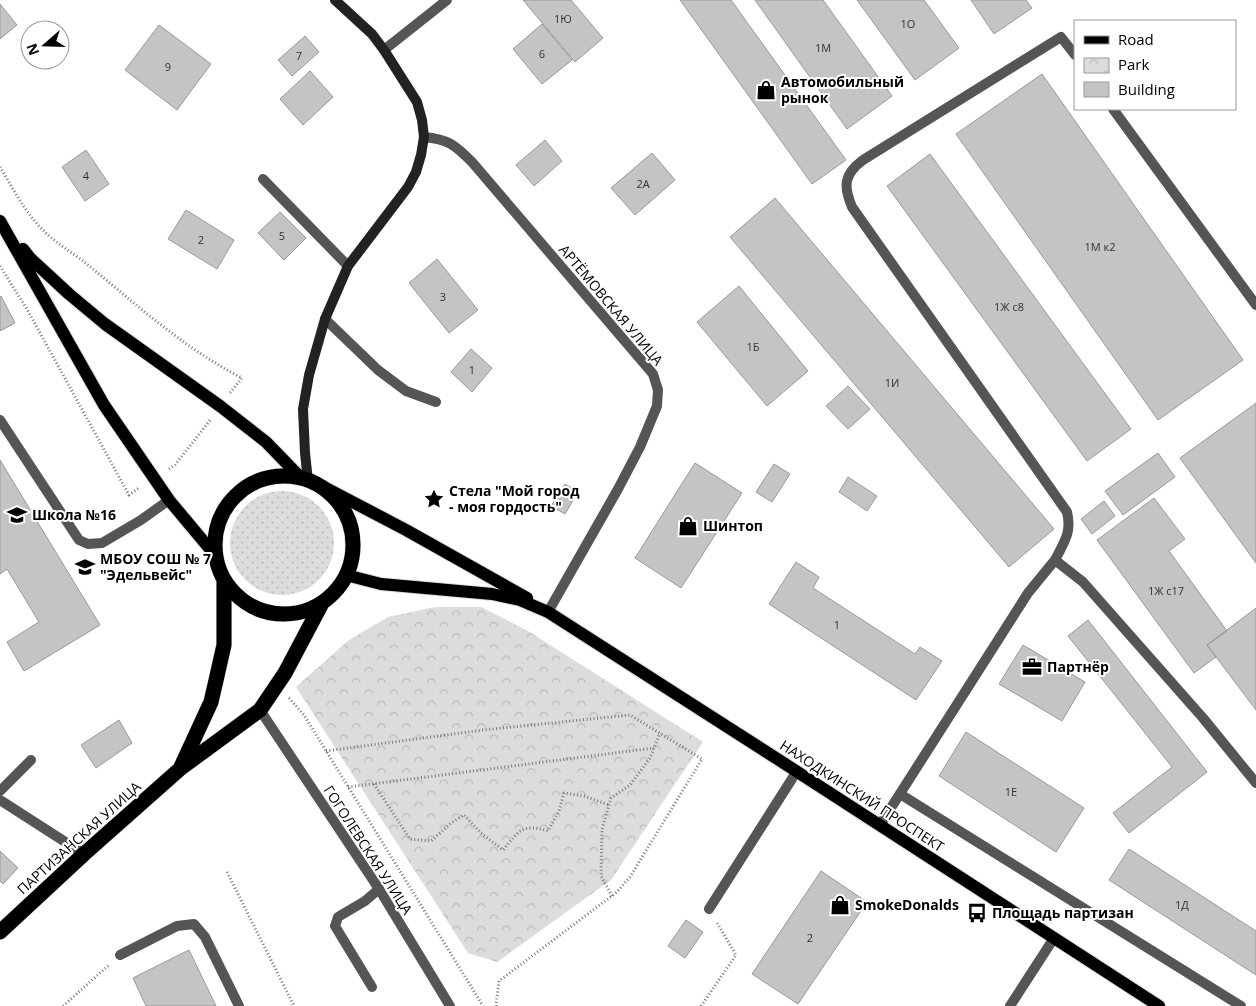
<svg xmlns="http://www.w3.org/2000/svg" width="1256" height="1006" viewBox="0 0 1256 1006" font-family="'Open Sans',sans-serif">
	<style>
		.grass { fill: url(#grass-dots) }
		.park { fill: url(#park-crowns) }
		.building { fill: #c4c4c4; stroke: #999 }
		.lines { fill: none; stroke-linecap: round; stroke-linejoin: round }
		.primary-casing { stroke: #dbdbdb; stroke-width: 14 }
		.highway-casing { stroke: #dbdbdb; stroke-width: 16 }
		.path { stroke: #777; stroke-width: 3; stroke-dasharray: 1 2.5; stroke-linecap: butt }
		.lane { stroke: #555; stroke-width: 10 }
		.street { stroke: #555; stroke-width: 10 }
		.secondary { stroke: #222; stroke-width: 10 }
		.primary { stroke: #000; stroke-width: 12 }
		.highway { stroke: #000; stroke-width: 15 }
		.labels { text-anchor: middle; stroke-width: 4; stroke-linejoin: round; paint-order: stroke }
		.number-label { font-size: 11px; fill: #313131 }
		.poi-label { font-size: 14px; font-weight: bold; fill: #000; stroke: #fff; text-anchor: start }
		.street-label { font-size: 14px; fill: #000; stroke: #fff }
	</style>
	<defs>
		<pattern id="grass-dots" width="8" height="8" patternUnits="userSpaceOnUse" patternTransform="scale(1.25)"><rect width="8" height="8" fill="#dcdcdc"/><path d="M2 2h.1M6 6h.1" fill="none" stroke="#bbb" stroke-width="1.8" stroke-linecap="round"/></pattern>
		<pattern id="park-crowns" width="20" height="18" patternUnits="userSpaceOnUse" patternTransform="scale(1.25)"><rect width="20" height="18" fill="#dcdcdc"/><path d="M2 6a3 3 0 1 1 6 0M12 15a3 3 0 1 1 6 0" fill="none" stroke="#bbb"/></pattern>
	</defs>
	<rect width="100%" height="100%" fill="#fff"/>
	<!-- grass -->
	<path class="grass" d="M230 543a52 52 0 1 1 104 0a52 52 0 1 1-104 0Z"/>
	<!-- park -->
	<path class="park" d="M435,607H481L528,631L703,742L611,880L497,962L468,953L296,687L349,640L388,617Z"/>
	<!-- building -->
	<path class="building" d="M523,0H571L603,38L575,62Z
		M680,0H731L846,160L812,184Z
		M755,0H823L892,96L847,129Z
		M857,0H924L959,48L915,80Z
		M971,0H1026L1032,8L994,34Z
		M0,4L17,25L0,39Z
		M542,24L572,60L542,84L513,49Z
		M159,25L211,64L177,110L125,70Z
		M305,36L319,52L292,76L278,60Z
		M310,71L333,97L303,125L280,99Z
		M1042,74L1243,360L1158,420L956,134Z
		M545,140L562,161L534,186L516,165Z
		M86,150L109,184L85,201L62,167Z
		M652,153L675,180L635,215L611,188Z
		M930,154L1131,429L1087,461L887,186Z
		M775,198L1054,529L1009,567L730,237Z
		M186,210L234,240L217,269L168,239Z
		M280,212L306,238L284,260L258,233Z
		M437,259L478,310L449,333L409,283Z
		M739,286L808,371L767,406L697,322Z
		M1,296L15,323L0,331V297Z
		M471,349L492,368L472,392L451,372Z
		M848,386L870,409L848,429L826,406Z
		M1256,403V563L1180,458Z
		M1158,453L1175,477L1123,515L1105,491Z
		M0,460L100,625L24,671L7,642L39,622L7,569L0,574Z
		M695,463L742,493L681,588L635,558Z
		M774,464L790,474L772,502L756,492Z
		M848,477L877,496L867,511L839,492Z
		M565,484L578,492L565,514L551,506Z
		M1154,498L1185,539L1169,551L1227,631L1207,645L1216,657L1194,673L1097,540Z
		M1104,501L1115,516L1092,534L1081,519Z
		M796,562L819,577L813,588L915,654L920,647L942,661L916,700L769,604Z
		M1256,608V710L1207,645Z
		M1088,620L1207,772L1129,833L1113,813L1172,767L1068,636Z
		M1023,645L1085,682L1062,721L999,684Z
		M119,720L132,743L96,768L81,745Z
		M966,732L1084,808L1056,852L939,776Z
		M1129,849L1256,931V975L1109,880Z
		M0,851L18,868L3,884L0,881Z
		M821,871L867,902L798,1004L752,974Z
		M686,920L703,932L685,958L668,946Z
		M189,950L216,1006H146L133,978Z"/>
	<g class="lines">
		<defs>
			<path id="primary" d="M0,221L104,405L169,500L215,555
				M23,249L30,258L69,294L105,324L220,406L266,442L300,477
				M324,487L406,530L527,598
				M346,575L381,584L492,594L520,600L548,612L779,760L1159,1006"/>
			<path id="highway" d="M215 545a69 69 0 1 1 138 0a69 69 0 1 1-138 0Z
				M181,767L211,702L217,676L224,645V582
				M0,932L84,854L181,768L260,710L285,673L321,605"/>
		</defs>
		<!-- primary casing -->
		<use href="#primary" class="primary-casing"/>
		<!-- highway casing -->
		<use href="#highway" class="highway-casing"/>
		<!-- path -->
		<path class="path" d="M0,167C12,187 26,214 43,230C56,244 74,253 88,265C137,305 185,349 242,378L229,394
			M0,266L28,311L129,495L140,487
			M169,469L175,465L211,419
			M289,698L304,715L483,1006
			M326,751L483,730L630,715L702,759L630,877L617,892L499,981L496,1006
			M374,784L410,839L431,841L451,823L464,815L482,834L503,850C519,831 522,823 548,831L559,811L564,793L584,796L609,805
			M348,787L654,748
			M227,872L294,1006
			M612,896L601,876L602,829L611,798L630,785L650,758L660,733
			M63,1006L109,965
			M701,1006L736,955L716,921"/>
		<!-- lane -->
		<path class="lane" d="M384,50L447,0
			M1113,109L1256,305
			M263,179L348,266
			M325,319L378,370L406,391L436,402
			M0,420L79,540L88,544L102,543L141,520L169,500
			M1055,560C1064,542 1072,533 1067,512L852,207C843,186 844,174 863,160L1061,37L1075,55
			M0,791L31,760
			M900,794L1241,1006
			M880,825L1028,593L1055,560L1083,582L1203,718L1256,783
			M709,909L797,771
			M120,955L177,926L194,924L205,937L239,1006
			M372,987L335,926L338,917L365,901L379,889
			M1010,1006L1054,938"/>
		<!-- street -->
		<path class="street" d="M424,137C448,139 455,145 472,162L653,374L658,390L657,406L640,447L618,489L548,612
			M260,710L379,889L450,1006
			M0,800L84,854"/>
		<!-- secondary -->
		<path class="secondary" d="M308,481L305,453L303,409L309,375L325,319L348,266L408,187L416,172L421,155L424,137L422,120L417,102L384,50L372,34L335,0"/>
		<!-- primary -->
		<use href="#primary" class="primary"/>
		<!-- highway -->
		<use href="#highway" class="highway"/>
	</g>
	<!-- icons -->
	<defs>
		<symbol id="shop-bare" viewBox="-9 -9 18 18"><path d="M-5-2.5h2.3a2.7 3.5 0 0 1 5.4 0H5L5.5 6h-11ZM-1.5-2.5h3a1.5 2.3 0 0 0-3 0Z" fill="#000" stroke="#fff" stroke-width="2.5" paint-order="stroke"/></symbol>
		<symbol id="sight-bare" viewBox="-9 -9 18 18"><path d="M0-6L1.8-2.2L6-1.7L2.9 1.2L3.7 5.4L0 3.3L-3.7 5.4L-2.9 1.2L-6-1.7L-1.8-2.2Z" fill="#000" stroke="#fff" stroke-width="2.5" paint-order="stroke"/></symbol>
		<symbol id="school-bare" viewBox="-9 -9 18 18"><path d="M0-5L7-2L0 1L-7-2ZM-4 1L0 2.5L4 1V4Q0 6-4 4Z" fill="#000" stroke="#fff" stroke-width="2.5" paint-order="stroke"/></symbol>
		<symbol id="office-bare" viewBox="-9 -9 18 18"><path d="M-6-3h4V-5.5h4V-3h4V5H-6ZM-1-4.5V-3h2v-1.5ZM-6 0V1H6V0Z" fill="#000" stroke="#fff" stroke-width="2.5" paint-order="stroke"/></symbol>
		<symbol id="bus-bare" viewBox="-9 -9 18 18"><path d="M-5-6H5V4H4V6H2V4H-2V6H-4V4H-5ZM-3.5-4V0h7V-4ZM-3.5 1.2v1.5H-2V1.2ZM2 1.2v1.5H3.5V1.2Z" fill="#000" stroke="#fff" stroke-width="2.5" paint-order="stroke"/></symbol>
	</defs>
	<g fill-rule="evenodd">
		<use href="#shop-bare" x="752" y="76" width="28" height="28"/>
		<use href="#sight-bare" x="420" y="485" width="28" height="28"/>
		<use href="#school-bare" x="3" y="501" width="28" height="28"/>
		<use href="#shop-bare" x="674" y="512" width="28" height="28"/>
		<use href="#school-bare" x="71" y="553" width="28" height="28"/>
		<use href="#office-bare" x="1018" y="653" width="28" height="28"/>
		<use href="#shop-bare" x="826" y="891" width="28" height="28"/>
		<use href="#bus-bare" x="963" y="899" width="28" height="28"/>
	</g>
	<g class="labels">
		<!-- number labels -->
		<g class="number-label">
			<text x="563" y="23">1Ю</text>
			<text x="908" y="28">1О</text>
			<text x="823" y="52">1М</text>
			<text x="542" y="58">6</text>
			<text x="299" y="60">7</text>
			<text x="168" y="71">9</text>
			<text x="86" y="180">4</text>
			<text x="643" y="188">2А</text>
			<text x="282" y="240">5</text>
			<text x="201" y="244">2</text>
			<text x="1100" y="251">1М к2</text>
			<text x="443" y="301">3</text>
			<text x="1009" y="311">1Ж с8</text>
			<text x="753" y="351">1Б</text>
			<text x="472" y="374">1</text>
			<text x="892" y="387">1И</text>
			<text x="1166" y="595">1Ж с17</text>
			<text x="837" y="629">1</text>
			<text x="1011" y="796">1Е</text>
			<text x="1182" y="909">1Д</text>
			<text x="810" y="942">2</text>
		</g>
		<!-- poi labels -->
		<g class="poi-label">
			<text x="781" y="87">Автомобильный<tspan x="781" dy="16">рынок</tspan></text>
			<text x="449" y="496">Стела "Мой город<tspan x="449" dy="16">- моя гордость"</tspan></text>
			<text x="32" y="520">Школа №16</text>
			<text x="703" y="531">Шинтоп</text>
			<text x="100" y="564">МБОУ СОШ № 7<tspan x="100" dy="16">"Эдельвейс"</tspan></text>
			<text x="1047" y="672">Партнёр</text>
			<text x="855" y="910">SmokeDonalds</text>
			<text x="992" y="918">Площадь партизан</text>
		</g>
		<!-- street labels -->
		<g class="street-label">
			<text transform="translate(611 305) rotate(50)" y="5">АРТЁМОВСКАЯ УЛИЦА</text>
			<text transform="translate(862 796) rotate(33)" y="5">НАХОДКИНСКИЙ ПРОСПЕКТ</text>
			<text transform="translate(79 838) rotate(-42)" y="5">ПАРТИЗАНСКАЯ УЛИЦА</text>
			<text transform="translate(368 850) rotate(57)" y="5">ГОГОЛЕВСКАЯ УЛИЦА</text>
		</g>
	</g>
	<!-- legend -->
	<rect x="1074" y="20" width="162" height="90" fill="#ffffff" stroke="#999999"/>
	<rect x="1084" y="36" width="25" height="8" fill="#000000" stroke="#999999"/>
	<text x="1118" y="45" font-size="15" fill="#000000">Road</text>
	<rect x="1084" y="58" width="25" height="15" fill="url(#park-crowns)" stroke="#999999"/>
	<text x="1118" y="70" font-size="15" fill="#000000">Park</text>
	<rect x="1084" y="82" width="25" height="15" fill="#c4c4c4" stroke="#999999"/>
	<text x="1118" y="95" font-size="15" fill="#000000">Building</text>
	<!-- north arrow -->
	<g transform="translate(45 45) rotate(250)"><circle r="24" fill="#ffffff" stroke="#999999"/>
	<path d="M0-4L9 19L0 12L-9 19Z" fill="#000000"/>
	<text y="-8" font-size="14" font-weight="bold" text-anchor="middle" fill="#000000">N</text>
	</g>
</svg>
